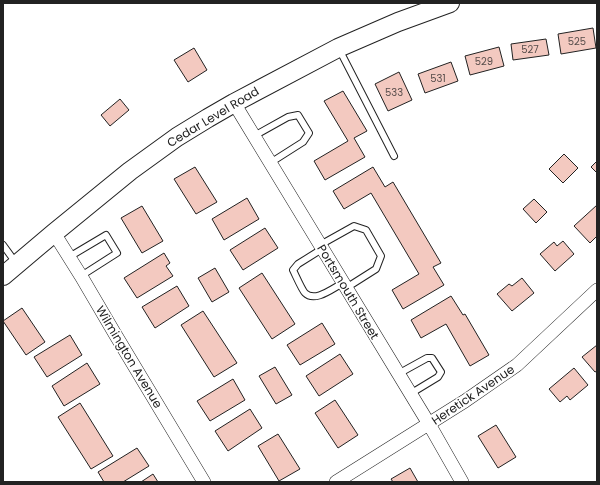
<svg xmlns="http://www.w3.org/2000/svg" width="600" height="485" viewBox="0 0 600 485" font-family="Poppins,sans-serif">
	<style>
		.building { fill: #f3c9c0; stroke: #222 }
		.lines { fill: none; stroke-linecap: round; stroke-linejoin: round }
		.lane-casing { stroke: #222; stroke-width: 8 }
		.street-casing { stroke: #222; stroke-width: 14 }
		.secondary-casing { stroke: #222; stroke-width: 20 }
		.lane { stroke: #fff; stroke-width: 6 }
		.street { stroke: #fff; stroke-width: 13 }
		.secondary { stroke: #fff; stroke-width: 18 }
		.labels { text-anchor: middle; stroke-width: 3; stroke-linejoin: round; paint-order: stroke }
		.number-label { font-size: 10px; fill: #564c4a }
		.street-label { font-size: 12px; fill: #222; stroke: #fff }
	</style>
	<rect width="100%" height="100%" fill="#fff"/>
	<!-- building -->
	<path class="building" d="M593,28L596,48L561,54L558,34Z
		M546,39L549,55L513,60L511,44Z
		M499,47L504,66L470,75L465,56Z
		M194,48L207,70L188,82L174,60Z
		M451,62L458,81L425,93L418,74Z
		M399,72L412,100L388,111L375,84Z
		M343,91L367,131L354,138L365,157L325,180L314,161L348,141L324,101Z
		M120,99L129,110L110,126L101,115Z
		M564,154L578,168L563,183L549,169Z
		M597,161V173L591,167Z
		M195,167L217,202L196,214L174,179Z
		M373,167L385,187L393,182L441,263L433,267L444,285L403,309L392,290L419,274L371,193L344,209L333,191Z
		M247,198L259,219L224,240L212,219Z
		M534,199L547,212L536,223L523,209Z
		M597,205V236L590,243L574,226Z
		M142,206L163,241L142,253L121,218Z
		M265,228L278,248L243,270L230,250Z
		M563,241L574,254L555,271L540,254L554,242L557,246Z
		M164,253L170,263L166,266L173,276L137,298L124,278Z
		M215,268L229,292L212,302L198,278Z
		M262,273L295,324L272,339L239,288Z
		M522,278L534,293L512,311L497,294L509,284L512,286Z
		M177,286L189,306L155,328L142,307Z
		M451,296L463,315L465,314L489,355L470,366L446,324L421,338L411,320Z
		M22,308L45,342L26,355L3,321Z
		M203,311L237,363L214,377L181,325Z
		M322,323L335,344L300,365L287,345Z
		M70,335L82,355L47,377L34,357Z
		M597,345V371L595,372L582,357Z
		M340,354L353,374L319,396L306,376Z
		M87,363L100,384L64,406L52,386Z
		M275,367L292,395L276,404L259,376Z
		M574,368L588,385L570,400L567,396L560,402L549,389Z
		M233,379L245,400L210,421L197,401Z
		M335,400L358,435L338,448L315,413Z
		M80,403L113,456L91,469L58,417Z
		M250,409L262,428L228,451L215,431Z
		M496,425L516,457L498,468L478,436Z
		M278,434L300,469L279,481L258,446Z
		M137,448L149,466L123,482H104L98,472Z
		M410,468L418,482H393L391,479Z
		M153,474L158,482H141Z"/>
	<g class="lines">
		<defs>
			<path id="lane" d="M339,49L394,156
				M254,136L288,117L298,115L309,133L303,142L270,163
				M3,245L16,263
				M320,245L354,226L366,230L381,256L376,269L346,288
				M322,249L298,264L293,270C296,276 302,290 305,293C315,303 333,288 343,283
				M69,257L106,235L117,253L81,276
				M398,374L427,358H432L441,372L438,377L410,394"/>
			<path id="street" d="M234,103L429,424L462,482
				M54,233L81,276L115,334L204,482
				M336,482L465,401L517,365L597,290"/>
			<path id="secondary" d="M3,276L54,233L130,171L177,137L208,118L234,103L338,48L398,22L450,3"/>
		</defs>
		<!-- lane casing -->
		<use href="#lane" class="lane-casing"/>
		<!-- street casing -->
		<use href="#street" class="street-casing"/>
		<!-- secondary casing -->
		<use href="#secondary" class="secondary-casing"/>
		<!-- lane -->
		<use href="#lane" class="lane"/>
		<!-- street -->
		<use href="#street" class="street"/>
		<!-- secondary -->
		<use href="#secondary" class="secondary"/>
	</g>
	<g class="labels">
		<!-- number labels -->
		<g class="number-label">
			<text x="577" y="45">525</text>
			<text x="530" y="53">527</text>
			<text x="484" y="65">529</text>
			<text x="438" y="82">531</text>
			<text x="394" y="96">533</text>
		</g>
		<!-- street labels -->
		<g class="street-label">
			<text transform="translate(213 117) rotate(-31)" y="4">Cedar Level Road</text>
			<text transform="translate(348 292) rotate(59)" y="4">Portsmouth Street</text>
			<text transform="translate(129 357) rotate(59)" y="4">Wilmington Avenue</text>
			<text transform="translate(473 395) rotate(-34)" y="4">Heretick Avenue</text>
		</g>
	</g>
	<!-- border -->
	<rect width="600" height="485" fill="none" stroke="#222222" stroke-width="8"/>
</svg>
